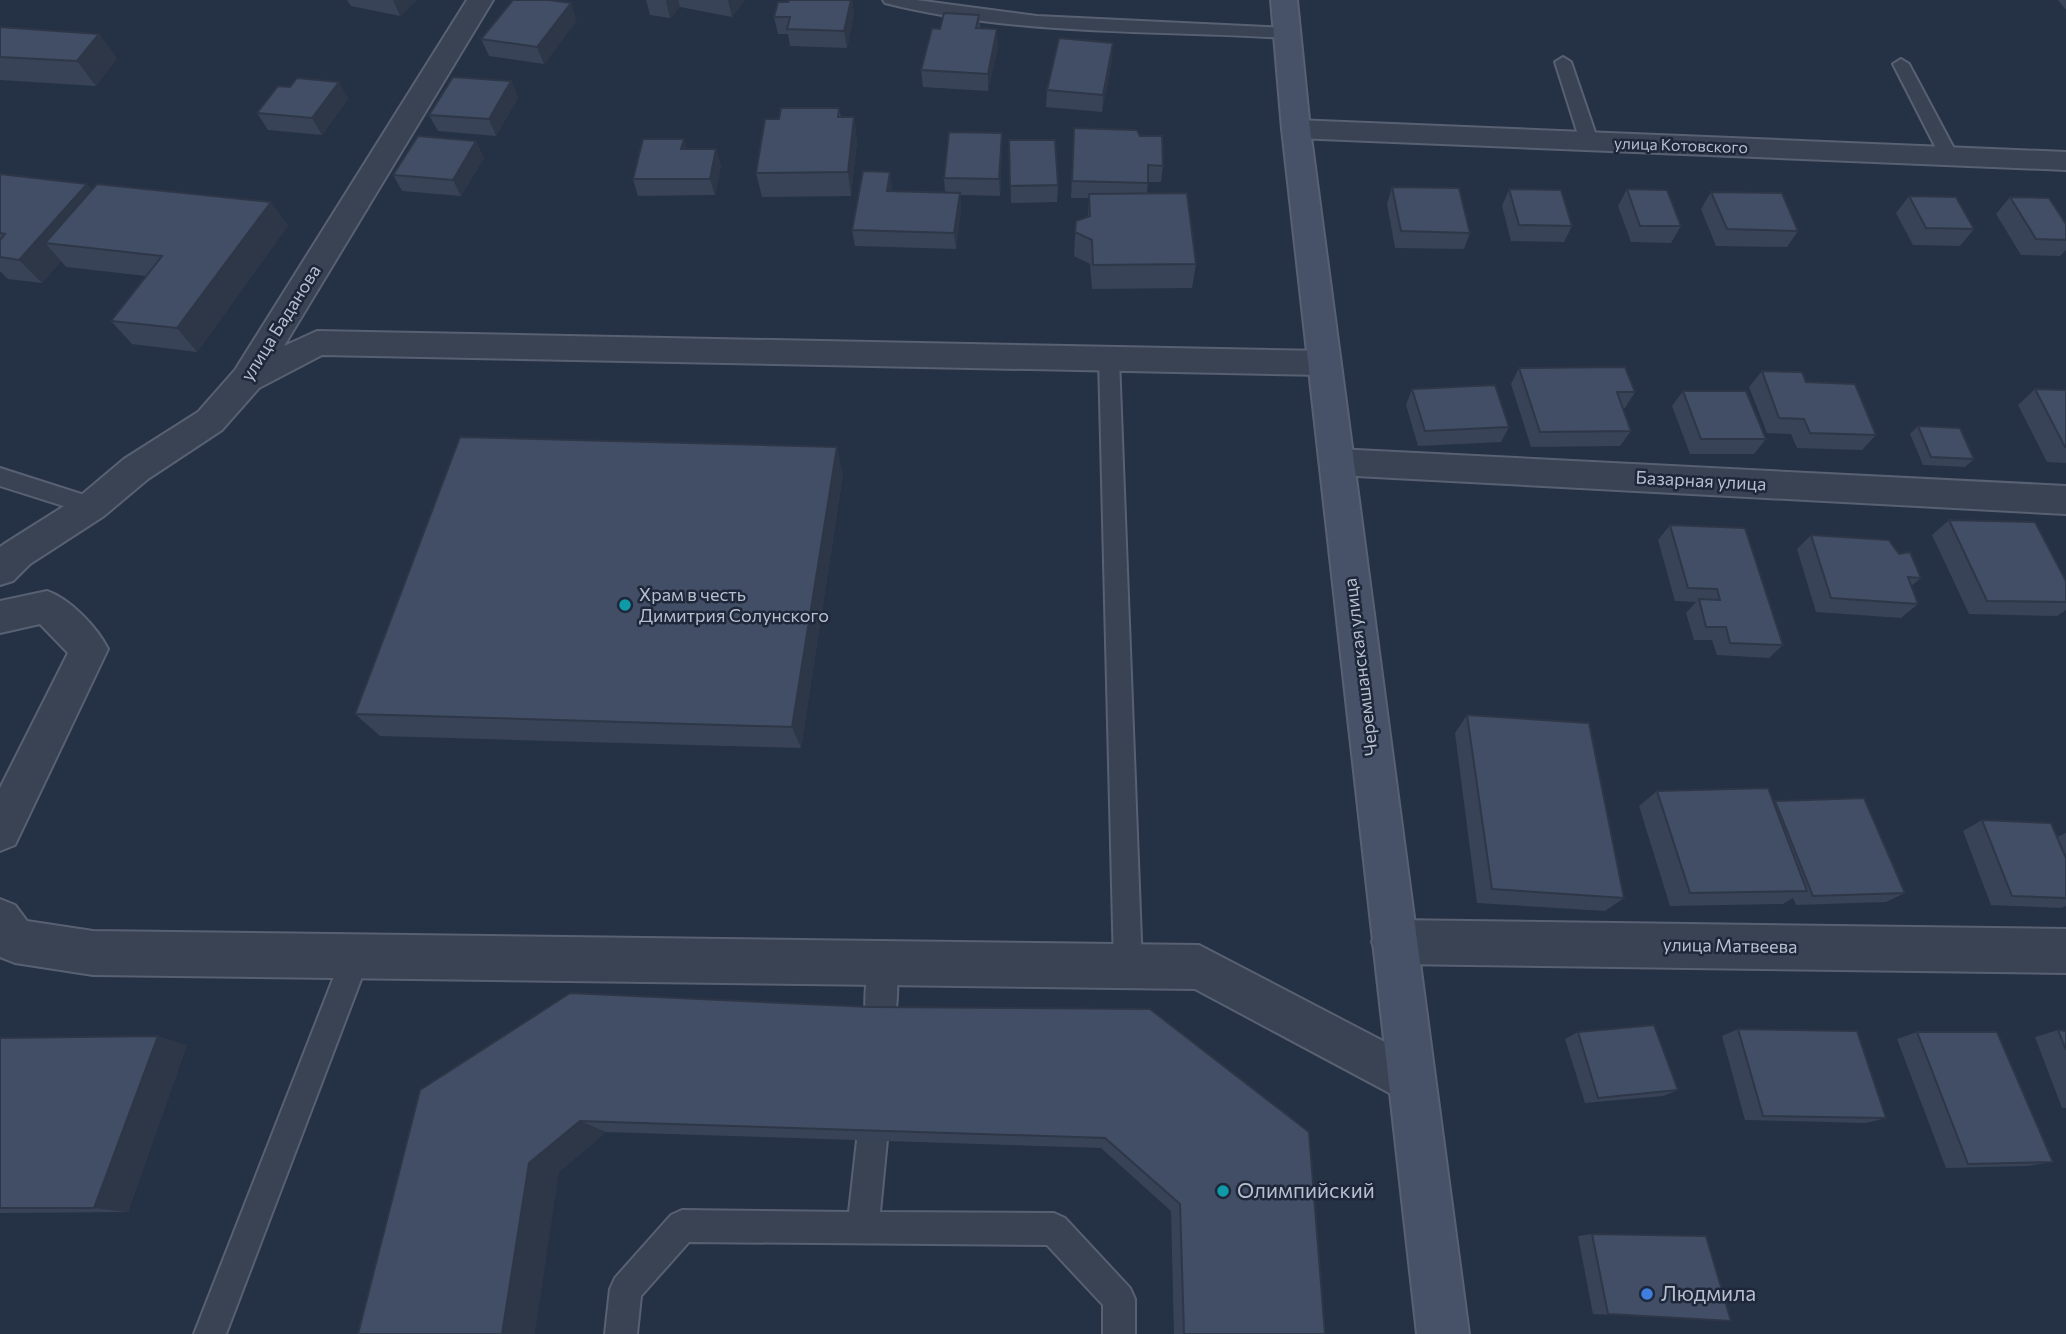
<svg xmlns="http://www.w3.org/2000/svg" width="2066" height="1334" viewBox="0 0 2066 1334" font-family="Commissioner,sans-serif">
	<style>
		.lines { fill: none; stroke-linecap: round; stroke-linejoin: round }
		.service-casing { stroke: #586172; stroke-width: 4 }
		.minor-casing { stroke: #586172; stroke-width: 4 }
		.secondary-casing { stroke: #586172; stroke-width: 4 }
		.service { fill: #3a4354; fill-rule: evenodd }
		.minor { fill: #3a4354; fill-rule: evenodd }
		.secondary { fill: #475268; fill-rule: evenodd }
		.wall { fill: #384357 }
		.shaded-wall { fill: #2e3747 }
		.building { fill: #414e65; stroke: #2e3747; stroke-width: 2 }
		.culture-dot { fill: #0f9aa8; stroke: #1e283a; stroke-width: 2.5 }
		.shop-dot { fill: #3f7fe0; stroke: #1e283a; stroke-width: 2.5 }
		.labels { text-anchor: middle; stroke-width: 5; stroke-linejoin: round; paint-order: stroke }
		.far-street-label { font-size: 16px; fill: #b7bfce; stroke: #1e283a }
		.street-label { font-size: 18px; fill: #b7bfce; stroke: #1e283a }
		.poi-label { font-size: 18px; fill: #b7bfce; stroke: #1e283a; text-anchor: start }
		.near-poi-label { font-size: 21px; fill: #b7bfce; stroke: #1e283a; text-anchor: start }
	</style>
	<rect width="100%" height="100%" fill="#253145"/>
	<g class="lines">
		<defs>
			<path id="service" d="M883,0H916L1037,16L1287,28L1295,33L1287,38C1154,30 1016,36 885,3Z
				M1563,57L1571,62L1598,141L1595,145H1583L1580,141L1555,62Z
				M1901,59L1909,64L1958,156L1955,160L1949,162L1940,156L1893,64Z
				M1109,351L1116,354L1119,359L1142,966L1138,976L1128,980L1118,976L1114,966L1099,359L1102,354Z
				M0,468L100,500L103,506L100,512L92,515L0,486Z
				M356,942L366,946L370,956L226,1334H194L342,956L346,946Z
				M883,949L893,953C900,971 898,1016 890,1034L880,1038L870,1034C862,1016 865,971 873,953Z
				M872,1125L883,1129L887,1140L880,1212L1054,1213L1065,1218L1130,1288L1135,1299V1334H1103V1305L1047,1245L689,1242L641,1296L637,1334H605L610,1289L615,1278L671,1215L682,1210L849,1212L857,1140L861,1129Z"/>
			<path id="minor" d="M467,0H493L284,346L317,331L1324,351L1335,355L1340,363L1335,371L1324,375L322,355L259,388L222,430L148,479L104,516L30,564L13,581L0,585V547L4,544L80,496L124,459L198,412L235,370Z
				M1296,120L2066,152V170L1296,138L1286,135L1282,129L1286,123Z
				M1337,449L2066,486V514L1337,475L1325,471L1320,462L1325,453Z
				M47,591C70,599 97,627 108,649L15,845L0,851V788L68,653L40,624L0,633V601Z
				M0,899L15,905L27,921L93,931L1199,945L1427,1064L1433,1081L1427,1098L1410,1104L1195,989L93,975L15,963L0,957Z
				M1394,920L2066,929V973L1394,964L1378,957L1372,942L1378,927Z"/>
			<path id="secondary" d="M1271,0H1297L1310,129L1469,1334H1417L1282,129Z"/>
		</defs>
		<!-- service casing -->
		<use href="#service" class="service-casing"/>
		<!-- minor casing -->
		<use href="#minor" class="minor-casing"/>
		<!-- secondary casing -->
		<use href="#secondary" class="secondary-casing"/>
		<!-- service -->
		<use href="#service" class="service"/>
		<!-- minor -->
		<use href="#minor" class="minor"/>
		<!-- secondary -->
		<use href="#secondary" class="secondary"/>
	</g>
	<!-- wall -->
	<path class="wall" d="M347,0H416L400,16L351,6Z
		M646,0H745L732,17L680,7L670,18L650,15Z
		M789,0H852L854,14L847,48L790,46L788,34H778L774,17Z
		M2058,0H2066V10Z
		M979,15L980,28L998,46L988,91L923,87L921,70L940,29Z
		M577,20L544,64L489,56L481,39Z
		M0,27L99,34L117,58L96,86L0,80Z
		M1112,60L1102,112L1046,107L1047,90Z
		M511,81L518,98L496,136L438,131L429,115Z
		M339,82L348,99L322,135L268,130L257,113L290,87Z
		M839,108L841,117H854L857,141L851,196L762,197L756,173L779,119Z
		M1074,128L1140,136L1163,166L1161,182H1148L1147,193L1196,264L1192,288L1092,289L1090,264L1074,256L1076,221L1088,217L1089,198H1071Z
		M1009,140L1058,185L1057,202L1011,203Z
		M476,141L484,158L461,196L402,191L393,175Z
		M687,149H716L721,165L715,195L638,196L633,179Z
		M1002,150L1000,196L960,195L961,209L956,249L855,246L852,230L890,172L892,191L945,192L944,178Z
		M0,174L87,184L92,190L271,202L288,226L197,352L132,344L111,321L146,276L66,267L61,261L42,283L8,279L0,271Z
		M1392,187L1470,233L1464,249L1395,248L1387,204Z
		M1509,189L1572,226L1564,242L1511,241L1502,206Z
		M1627,189L1681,226L1671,243L1631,242L1618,206Z
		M1711,192L1798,231L1787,247L1716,246L1701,209Z
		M1909,196L1974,229L1960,246L1913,245L1896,213Z
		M2010,197L2066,224V250L2060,256L2021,255L1996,214Z
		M1519,368L1635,392L1625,408H1622L1631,431L1620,446L1531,447L1511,384Z
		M1762,371L1806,382L1876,435L1862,450L1797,448L1791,434L1767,433L1749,387Z
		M1412,389L1509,427L1501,442L1418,446L1406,405Z
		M2035,389L2066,390V463L2047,462L2018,405Z
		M1683,391L1766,439L1754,454H1690L1672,406Z
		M1918,426L1974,459L1965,467L1923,465L1910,434Z
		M843,474L801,748L380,736L355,714Z
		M1949,520L2066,581V610L2057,616L1969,614L1932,535Z
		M1670,525L1783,645L1769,658L1717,655L1712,640H1694L1686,613L1696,602L1675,601L1658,540Z
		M1811,535L1899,554L1921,578L1911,586L1918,604L1901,618L1816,612L1797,549Z
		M1467,715L1624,898L1605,911L1477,903L1455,733Z
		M1657,791L1773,802L1775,801L1905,893L1886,902L1796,905L1793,898L1783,904L1670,906L1639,806Z
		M1982,820L2057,837L2066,833V855L2061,847L2066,858V906L2061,908L1991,905L1963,831Z
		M871,1007L1150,1009L1325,1334H1174L1171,1211L1101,1148L606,1132L559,1172L420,1090Z
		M1738,1029L1886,1118L1866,1123L1745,1120L1722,1036Z
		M2058,1030L2066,1031V1108H2062L2035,1037Z
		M1578,1032L1678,1090L1663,1096L1585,1103L1565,1039Z
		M1917,1032L2053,1162L2028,1166L1946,1168L1897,1039Z
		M0,1038L187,1045L128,1212L0,1213Z
		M1592,1234L1731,1321L1593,1314L1578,1236Z"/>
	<!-- shaded-wall -->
	<path class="shaded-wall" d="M393,0H416L400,16Z
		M667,0H678L680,7L670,18L666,2Z
		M728,0H745L732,17Z
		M851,0H852L854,14L847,48L844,31Z
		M571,3L577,20L544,64L537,47Z
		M997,29L998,46L988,91V74Z
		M99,34L117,58L96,86L77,61Z
		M1113,43L1112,60L1102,112L1103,95Z
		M511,81L518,98L496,136L489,119Z
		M339,82L348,99L322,135L312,118Z
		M854,117L857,141L851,196L848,172Z
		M1002,133V150L1000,196L999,179Z
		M684,139L689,156L681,149Z
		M476,141L484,158L461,196L453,180Z
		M716,149L721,165L715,195L710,179Z
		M890,172L892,188L889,207L887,191Z
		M87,184L107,208L45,243L61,261L42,283L19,260Z
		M960,193L961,209L956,249L954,233Z
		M271,202L288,226L197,352L177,328Z
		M837,447L843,474L801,748L792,727Z
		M158,1036L187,1045L128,1212L94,1208Z
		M580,1121L606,1132L559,1172L535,1334H502L529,1163Z"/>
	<!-- building -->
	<path class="building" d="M513,0H549L571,3L537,47L481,39Z
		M789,0H851L844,31L787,29L790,17H774L778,2H788Z
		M944,13L979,15L976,28L997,29L988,74L921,70L932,28L940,29Z
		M0,27L99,34L77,61L0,57Z
		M1059,38L1113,43L1103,95L1047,90Z
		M453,77L511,81L489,119L429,115Z
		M297,78L339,82L312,118L257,113L278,86L290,87Z
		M781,108H839L838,117H854L848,172L756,173L765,119H779Z
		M1074,128L1137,130L1140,136H1162L1163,166L1148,165V183L1072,181Z
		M949,132L1002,133L999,179L944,178Z
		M418,136L476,141L453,180L393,175Z
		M643,139H684L681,149H716L710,179H633Z
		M1009,140H1055L1058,185L1010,186Z
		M863,171L890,172L887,191L960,193L954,233L852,230Z
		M0,174L87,184L19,260L0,257V240L5,234L0,233Z
		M97,184L271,202L177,328L111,321L162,256L45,243Z
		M1392,187L1459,188L1470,233L1401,231Z
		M1509,189L1561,190L1572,226L1519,225Z
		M1627,189L1667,190L1681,226H1640Z
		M1711,192L1782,193L1798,231L1727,229Z
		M1187,193L1196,264L1093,265L1092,240L1075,232L1076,221L1090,216L1089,194Z
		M1909,196L1956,197L1974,229L1926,228Z
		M2010,197L2049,198L2066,224V240L2036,239Z
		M1625,367L1635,392H1617L1631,431L1540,432L1519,368Z
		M1762,371L1802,372L1806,382L1855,384L1876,435L1810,433L1804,419L1779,418Z
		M1495,385L1509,427L1425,431L1412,389Z
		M2035,389L2066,390V447H2065Z
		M1683,391H1746L1766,439H1701Z
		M1918,426L1960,428L1974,459L1931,457Z
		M460,437L837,447L792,727L355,714Z
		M1949,520L2035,522L2066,581V602L1987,601Z
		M1670,525L1745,528L1783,645L1730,643L1726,627H1706L1699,599L1720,600L1717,589L1688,588Z
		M1811,535L1889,540L1899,554L1910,552L1921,578L1908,577L1918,604L1831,598Z
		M1467,715L1589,723L1624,898L1492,889Z
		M1768,788L1807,891L1690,893L1657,791Z
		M1864,798L1905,893L1813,896L1775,801Z
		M1982,820L2051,823L2066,858V898L2012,896Z
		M570,993L871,1007L1150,1009L1309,1132L1325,1334H1184L1180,1204L1105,1138L580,1121L529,1163L502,1334H358L420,1090Z
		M1654,1025L1678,1090L1598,1098L1578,1032Z
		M1738,1029L1857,1031L1886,1118L1763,1116Z
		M2058,1030L2066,1031V1050Z
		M1917,1032H1997L2053,1162L1968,1164Z
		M158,1036L94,1208H0V1038Z
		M1592,1234L1706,1236L1731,1321L1608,1314Z"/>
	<!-- markers -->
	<g class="culture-dot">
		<circle cx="625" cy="605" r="7"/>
		<circle cx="1223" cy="1191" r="7"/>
	</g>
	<circle class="shop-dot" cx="1647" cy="1294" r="7"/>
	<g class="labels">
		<!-- far-street labels -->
		<g class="far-street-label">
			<text transform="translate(1681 145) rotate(2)" y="6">улица Котовского</text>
		</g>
		<!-- street labels -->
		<g class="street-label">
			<text transform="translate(281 323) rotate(-58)" y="6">улица Баданова</text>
			<text transform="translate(1701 481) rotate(3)" y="6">Базарная улица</text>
			<text transform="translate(1361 667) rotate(-97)" y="6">Черемшанская улица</text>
			<text transform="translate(1730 946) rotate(1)" y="6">улица Матвеева</text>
		</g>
		<!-- poi labels -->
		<g class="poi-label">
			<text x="639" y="601">Храм в честь<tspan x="639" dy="21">Димитрия Солунского</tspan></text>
		</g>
		<!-- near-poi labels -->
		<g class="near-poi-label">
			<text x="1237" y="1198">Олимпийский</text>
			<text x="1661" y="1301">Людмила</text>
		</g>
	</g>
</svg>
